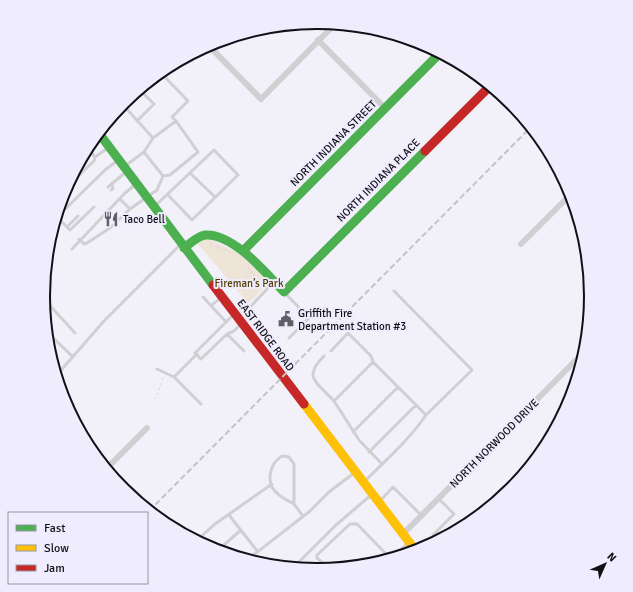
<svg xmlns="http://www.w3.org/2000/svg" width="633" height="592" viewBox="0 0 633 592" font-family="Signika,sans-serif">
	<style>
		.green { fill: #eee5d8 }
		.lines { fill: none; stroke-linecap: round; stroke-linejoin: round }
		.path { stroke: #d9d9db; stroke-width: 1; stroke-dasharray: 3 2; stroke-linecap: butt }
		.lane { stroke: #d0d0d2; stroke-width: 3 }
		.street { stroke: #d0d0d2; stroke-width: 6 }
		.fast { stroke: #4caf50; stroke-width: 9 }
		.slow { stroke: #ffc107; stroke-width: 9 }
		.jam { stroke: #c62828; stroke-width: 9 }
		.rail { stroke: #c3c2c5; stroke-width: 2; stroke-dasharray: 6 3; stroke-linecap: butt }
		.labels { text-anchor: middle; stroke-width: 4; stroke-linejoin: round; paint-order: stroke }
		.street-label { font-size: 11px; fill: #121017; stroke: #efecfd }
		.poi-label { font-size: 11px; fill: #121017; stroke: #efecfd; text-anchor: start }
		.park-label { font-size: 11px; fill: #523c02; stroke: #efecfd }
		.rim { fill: none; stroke: #121017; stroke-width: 2 }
	</style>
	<rect width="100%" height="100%" fill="#f2f0f9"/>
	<!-- green -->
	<path class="green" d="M205,239C220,241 266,266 264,284C263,292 253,298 248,303L198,244Z"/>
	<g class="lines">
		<!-- path -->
		<path class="path" d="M210,244L232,253
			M248,267L250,270L245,276L253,284L257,279
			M251,271L255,275
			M250,272L263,285
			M154,399L157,396L163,377"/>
		<!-- lane -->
		<path class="lane" d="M160,72L188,101L172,117L176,121
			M125,101V107L153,138
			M137,121L154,104L139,89
			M87,147L95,157
			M83,154L88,149
			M125,166L144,152L153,138L176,121L198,152L170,175L163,176
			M190,173L215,197
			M69,181L72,182L94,161L95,157L108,148
			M108,187L126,172
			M111,190L113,189L112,183
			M120,199L130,209
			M155,206L214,150L238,175L192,220L168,195
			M57,217L70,230L94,207
			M55,219L105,170L117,161
			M67,227L78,216
			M79,239L84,244L87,243L110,228L130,209L157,190L163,176L144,152
			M72,249L125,193L135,185
			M394,291L472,370L426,415
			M285,293L309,318L289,338
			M203,297L226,322
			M43,298L75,333
			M211,306L220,298
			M251,306L267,289L271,281
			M233,315L195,353L201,359L227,334L234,331L240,325
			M46,331L73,357
			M227,334L244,351
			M331,351L348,333L371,356L373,362
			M197,354L174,377L201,404
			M324,356C302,378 317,382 334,401
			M157,369L174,377
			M56,376L104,321L180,245
			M353,432L398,387
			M369,452L416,405
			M365,481C386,460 409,440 426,415L373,362L334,401L359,440L382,464
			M438,498L454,514L433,535L439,540
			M380,501L393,487L421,515
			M294,504C289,501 282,498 278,494C265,484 269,464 282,456L289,457L294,464V504L303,516
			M229,515L258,552
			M196,541L215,524L272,484
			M217,551L241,530
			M390,559L408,543
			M247,560L310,511L329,492L354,473
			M323,563L317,558V555L350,524H357L390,558
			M293,568L336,525L371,495"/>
		<!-- street -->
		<path class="street" d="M318,40L385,108
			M208,45L261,99L335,24
			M521,244L571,194
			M106,469L147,428
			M403,534L584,352"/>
		<!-- fast -->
		<path class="fast" d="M98,132L213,285
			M184,248C190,244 197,236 205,235C233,233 266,273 284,292L425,151
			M243,251L440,53"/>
		<!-- slow -->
		<path class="slow" d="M304,404L416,551"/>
		<!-- jam -->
		<path class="jam" d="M425,151L490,86
			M213,285L304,404"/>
		<!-- rail -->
		<path class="rail" d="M149,511L531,127"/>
	</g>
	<!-- icons -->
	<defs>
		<symbol id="restaurant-bare" viewBox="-9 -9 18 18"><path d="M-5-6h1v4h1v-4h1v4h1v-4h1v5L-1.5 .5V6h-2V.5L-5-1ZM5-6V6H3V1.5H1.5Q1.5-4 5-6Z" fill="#605e66" stroke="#efecfd" stroke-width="2.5" paint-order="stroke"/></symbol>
		<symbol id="civic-bare" viewBox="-9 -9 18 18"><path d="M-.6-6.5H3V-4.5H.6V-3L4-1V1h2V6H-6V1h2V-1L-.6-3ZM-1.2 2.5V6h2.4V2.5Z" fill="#605e66" stroke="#efecfd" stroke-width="2.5" paint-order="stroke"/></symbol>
	</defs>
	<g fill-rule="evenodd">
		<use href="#restaurant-bare" x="100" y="208" width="22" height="22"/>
		<use href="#civic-bare" x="275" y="308" width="22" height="22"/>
	</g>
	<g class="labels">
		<!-- street labels -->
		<g class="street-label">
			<text transform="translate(333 143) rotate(-45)" y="4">NORTH INDIANA STREET</text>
			<text transform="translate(378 180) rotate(-45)" y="4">NORTH INDIANA PLACE</text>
			<text transform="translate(266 335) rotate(53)" y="4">EAST RIDGE ROAD</text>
			<text transform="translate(494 443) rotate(-45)" y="4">NORTH NORWOOD DRIVE</text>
		</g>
		<!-- poi labels -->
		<g class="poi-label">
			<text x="123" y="223">Taco Bell</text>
			<text x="298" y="317">Griffith Fire<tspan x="298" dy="13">Department Station #3</tspan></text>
		</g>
		<!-- park labels -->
		<g class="park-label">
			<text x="249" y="287">Fireman’s Park</text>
		</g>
	</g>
	<!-- crop -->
	<path d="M0 0H633V592H0ZM50 296a267 267 0 1 1 534 0a267 267 0 1 1-534 0Z" fill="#efecfd" fill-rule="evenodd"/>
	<path class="rim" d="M50 296a267 267 0 1 1 534 0a267 267 0 1 1-534 0Z"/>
	<!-- legend -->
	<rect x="8" y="512" width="140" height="72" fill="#efecfd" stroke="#9794a1"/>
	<rect x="16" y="525" width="20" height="6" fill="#4caf50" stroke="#9794a1"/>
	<text x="44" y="532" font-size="12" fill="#121017">Fast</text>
	<rect x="16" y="545" width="20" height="6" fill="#ffc107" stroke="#9794a1"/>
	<text x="44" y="552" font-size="12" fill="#121017">Slow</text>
	<rect x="16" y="565" width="20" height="6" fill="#c62828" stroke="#9794a1"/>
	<text x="44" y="572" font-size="12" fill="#121017">Jam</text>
	<!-- north arrow -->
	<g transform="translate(605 564) rotate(45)" stroke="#efecfd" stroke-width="3" paint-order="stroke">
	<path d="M0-3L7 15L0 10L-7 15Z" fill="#121017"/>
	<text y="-6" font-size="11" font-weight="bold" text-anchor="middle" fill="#121017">N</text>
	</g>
</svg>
